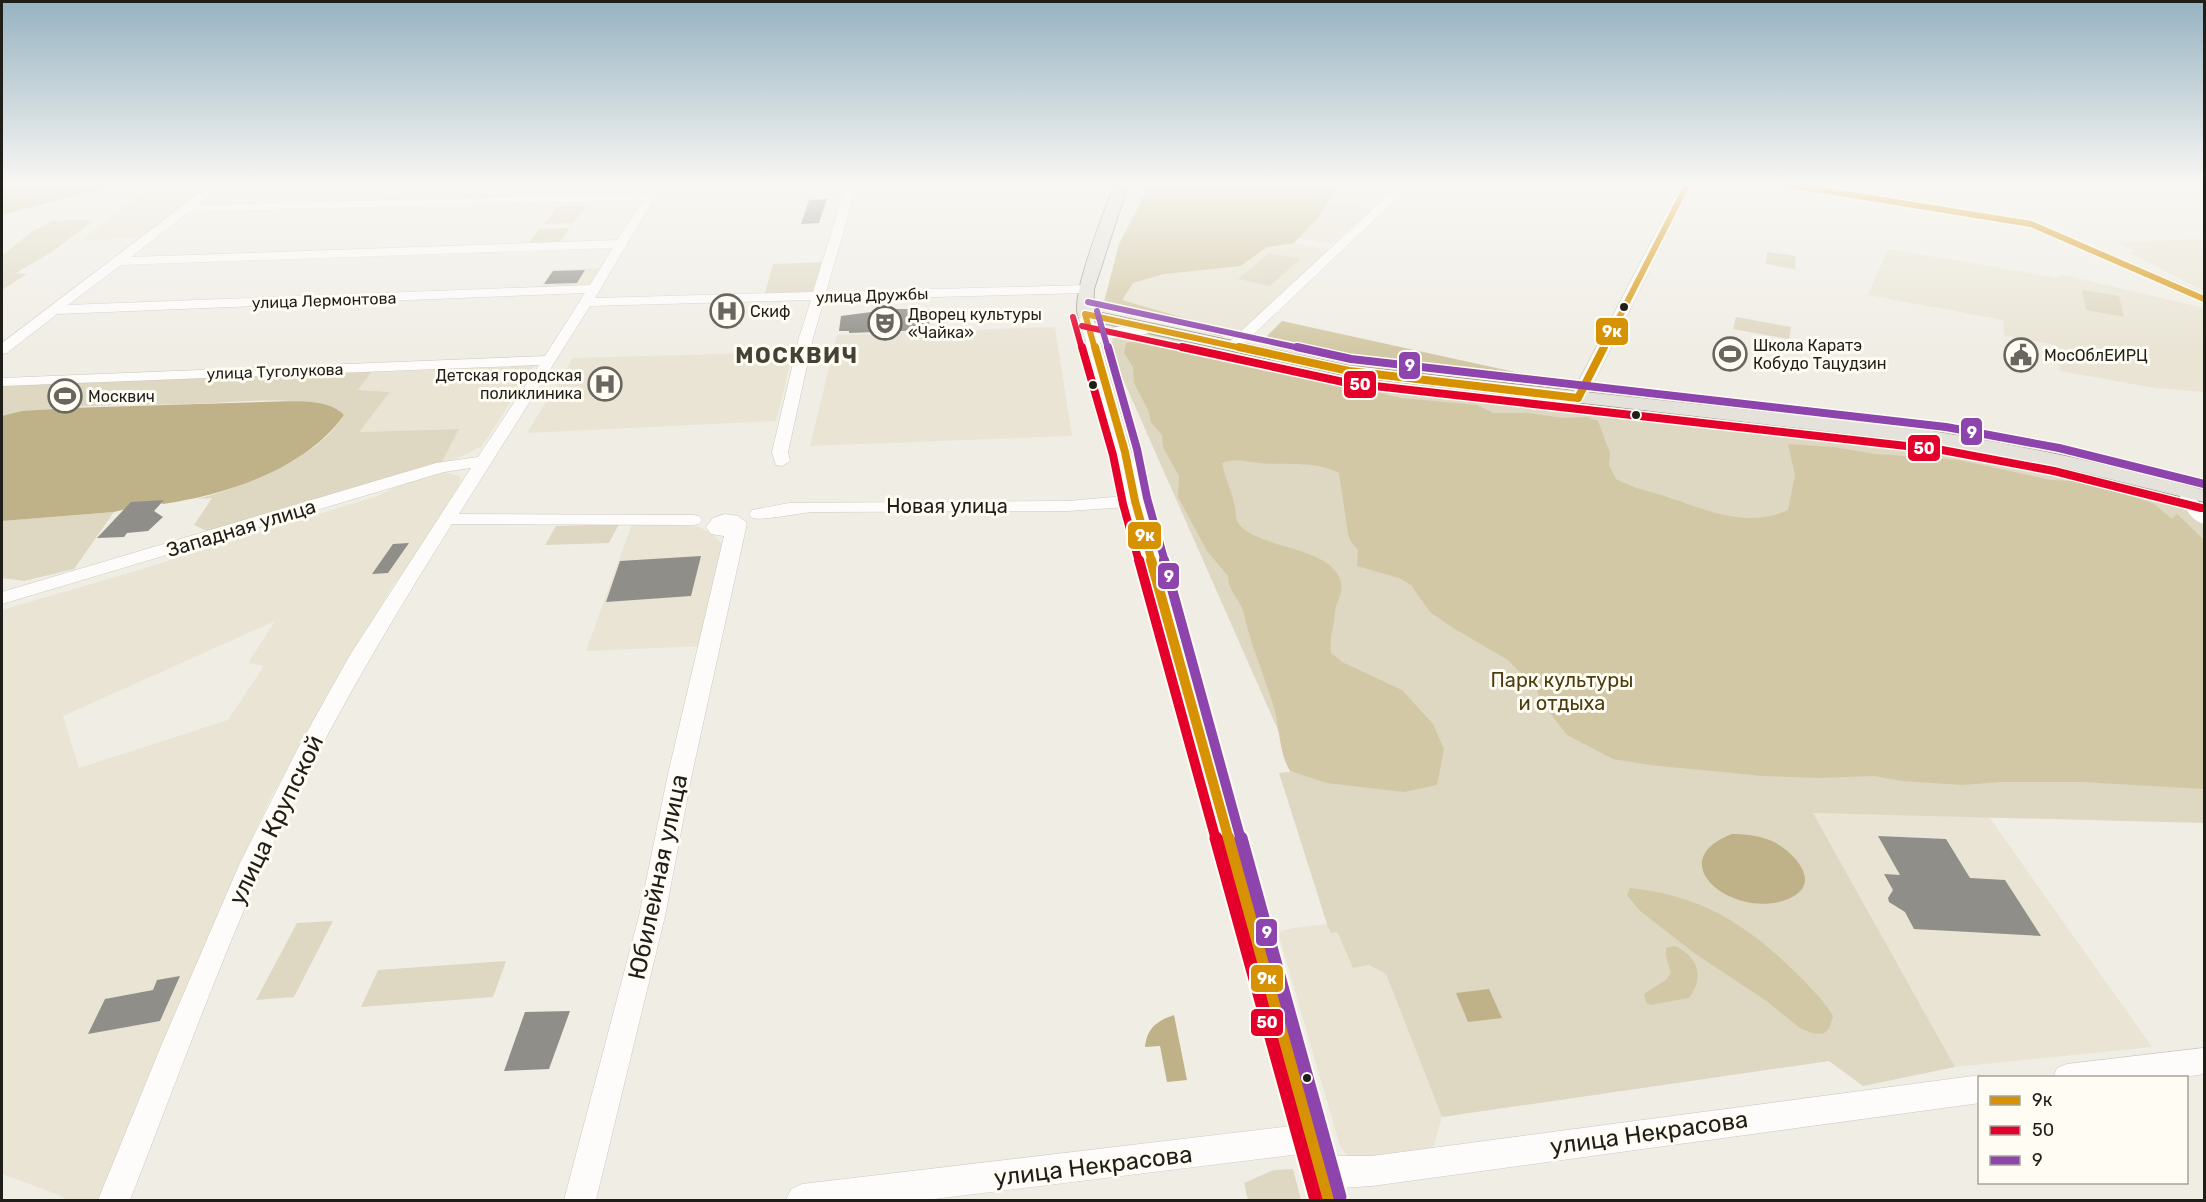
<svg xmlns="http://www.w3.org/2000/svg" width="2206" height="1202" viewBox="0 0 2206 1202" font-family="Rubik,sans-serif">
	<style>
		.built { fill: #e9e4d4; fill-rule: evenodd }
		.green { fill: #ded7c1 }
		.forest { fill: #d3c8a5 }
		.water { fill: #bfb289 }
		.building { fill: #908e88 }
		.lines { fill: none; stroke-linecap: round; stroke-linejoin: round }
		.minor-casing { stroke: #ccc9c3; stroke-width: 1 }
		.major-casing { stroke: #a29e91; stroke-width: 2 }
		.minor { fill: #fdfcfb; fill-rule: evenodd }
		.major { fill: #e5e2dc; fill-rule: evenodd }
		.bus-1-far3-casing { stroke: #fffcf4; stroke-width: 9 }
		.bus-1-far2-casing { stroke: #fffcf4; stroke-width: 11 }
		.bus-1-far1-casing { stroke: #fffcf4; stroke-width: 14 }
		.bus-1-casing { stroke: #fffcf4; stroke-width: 17 }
		.bus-2-far3-casing { stroke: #fffcf4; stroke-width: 9 }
		.bus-2-far2-casing { stroke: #fffcf4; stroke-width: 11 }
		.bus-2-far1-casing { stroke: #fffcf4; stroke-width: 14 }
		.bus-2-casing { stroke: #fffcf4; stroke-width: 17 }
		.bus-3-far3-casing { stroke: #fffcf4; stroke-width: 9 }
		.bus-3-far2-casing { stroke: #fffcf4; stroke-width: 11 }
		.bus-3-far1-casing { stroke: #fffcf4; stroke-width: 14 }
		.bus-3-casing { stroke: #fffcf4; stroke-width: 17 }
		.bus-1-far3 { stroke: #d79204; stroke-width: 6 }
		.bus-1-far2 { stroke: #d79204; stroke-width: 8 }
		.bus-1-far1 { stroke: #d79204; stroke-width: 10 }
		.bus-1 { stroke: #d79204; stroke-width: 13 }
		.bus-2-far3 { stroke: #e4002b; stroke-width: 6 }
		.bus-2-far2 { stroke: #e4002b; stroke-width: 8 }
		.bus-2-far1 { stroke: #e4002b; stroke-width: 10 }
		.bus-2 { stroke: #e4002b; stroke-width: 13 }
		.bus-3-far3 { stroke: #8e44ad; stroke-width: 6 }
		.bus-3-far2 { stroke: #8e44ad; stroke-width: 8 }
		.bus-3-far1 { stroke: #8e44ad; stroke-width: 10 }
		.bus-3 { stroke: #8e44ad; stroke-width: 13 }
		.bus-dot { fill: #201e19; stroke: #fffcf4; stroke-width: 2 }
		.labels { text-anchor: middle; stroke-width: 6; stroke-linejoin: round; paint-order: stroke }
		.far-street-label { font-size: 16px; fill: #201e19; stroke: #fffcf4 }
		.far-poi-label { font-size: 16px; fill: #201e19; stroke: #fffcf4; text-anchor: start }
		.street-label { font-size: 20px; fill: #201e19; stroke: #fffcf4 }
		.park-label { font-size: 20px; fill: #4b3d10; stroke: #fffcf4 }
		.far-district-label { font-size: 22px; font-weight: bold; letter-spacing: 1.5px; fill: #444135; stroke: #fffcf4 }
		.near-street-label { font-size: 24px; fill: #201e19; stroke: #fffcf4 }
		.line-badge { stroke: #fffcf4; stroke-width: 2 }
		.badge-label { font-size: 16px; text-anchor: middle; font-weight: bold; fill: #fff }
	</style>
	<rect width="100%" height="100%" fill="#f0ede5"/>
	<!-- built -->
	<path class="built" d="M206,188L142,237L80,241L130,202L153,190Z
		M1329,201L1372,209L1331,244L1296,237Z
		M2204,239V291L2128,252L2134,251L2116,242Z
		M1281,241L1332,250L1236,338L1125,309L1116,289L1135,244Z
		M1888,249L2059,278V275L2068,276L2204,308V392L2155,388L2060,371L2056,345L2004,335L2003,320L1868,295Z
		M601,268L588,289L538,290L552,270Z
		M1055,327L1072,436L810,446L837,335Z
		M793,352L776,421L527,433L573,358Z
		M533,365L534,366L482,446L465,455L441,464L459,429L358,432L390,392L357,390L373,370Z
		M445,472L459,476L461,480L458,487L406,572L393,585L270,799L240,864L224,907L100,1200H65L62,1196L2,1174V610L129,573L377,496L412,480ZM275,621L248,663L264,666L228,720L79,768L63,716Z
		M632,524L696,526L712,533L722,544L723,548L704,646L586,651Z
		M1813,813L1989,817L2152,1047L1955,1067Z
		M1327,924L1331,932H1337L1353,968L1369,965L1386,974L1442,1117L1432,1151L1349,1158L1340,1146L1279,936L1281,931L1293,928Z"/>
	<!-- green -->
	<path class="green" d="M586,206L573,223L544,224L557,207Z
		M81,220L93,221L53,251L16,273L27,274L2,290V256L30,233L52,221Z
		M570,228L559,243L528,244L540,229Z
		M1767,252L1796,256L1795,269L1766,264Z
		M1269,253L1300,259L1270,286L1238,279Z
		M825,262L815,292L765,293L773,264Z
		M2082,290L2119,296L2124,317L2086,310Z
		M1736,317L1791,327L1789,339L1733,329Z
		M1146,331L1275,362L1341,375L1573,404L1568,412L1958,454L2186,507L2204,523V823L1813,813L1955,1067L1863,1086L1829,1061L1442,1117L1386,974L1369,965L1353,968L1337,932L1331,933L1328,927L1279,773L1296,771L1112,354L1111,344L1114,337Z
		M373,370L358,390L390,392L359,432L459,429L441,464L211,533L194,525L212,498L198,499C246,485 317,460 344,415C339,409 332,407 324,405C283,396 232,403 190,404C128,406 63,403 2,416V385Z
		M114,512L74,569L24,581L2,578V521Z
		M619,524L609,543L545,545L556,526Z
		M333,921L294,997L256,1000L297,923Z
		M506,961L493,997L361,1007L378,970Z
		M1293,1169L1301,1200H1248L1244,1183L1274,1170Z"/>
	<!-- forest -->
	<path class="forest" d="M2,185H115L2,215Z
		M1146,185H1333L1337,187L1320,215L1294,243L1267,247L1241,266L1164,274L1133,283L1122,300L1225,330L1223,337L1103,306L1119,244L1144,196Z
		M1282,321L1574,385L1371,369L1259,344Z
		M1145,339L1199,346L1214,354L1262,370L1301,375L1314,373L1344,385L1401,398L1477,405L1493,413H1528L1563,418L1587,417L1598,421L1610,453L1609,465L1616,479C1634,489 1654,492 1673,499C1712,512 1748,528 1788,510L1795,475L1788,444L1833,447L1875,454L1959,460L2050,480L2092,482L2154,504L2172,519L2177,514L2204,540V789L2082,782H2001L1962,785L1902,781L1874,776L1819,778L1763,776L1650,765L1613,759L1567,735L1540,700L1537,690L1508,660L1455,629L1430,612L1411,585L1399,578L1357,566L1358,550L1351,542L1348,534L1339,473C1314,460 1287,466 1260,463C1246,462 1235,458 1222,463C1225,478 1232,492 1235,507C1236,511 1235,517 1237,521C1253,550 1331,544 1341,582C1344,593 1335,603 1335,613C1334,626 1329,639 1331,653L1342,662L1402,690L1433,724L1444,749L1437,785L1404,792L1327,783L1290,771C1279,753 1280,729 1274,708C1265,676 1251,647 1244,614C1241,600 1228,591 1228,576L1207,551L1178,497L1179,476L1163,447L1162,435L1151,422L1148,410L1134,383L1133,367L1124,353L1126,343Z
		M1630,888C1699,895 1745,923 1794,971C1808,985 1823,999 1833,1016L1829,1029L1823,1034L1812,1033L1800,1028L1768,1002L1694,953L1639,910L1627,895Z
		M1675,946C1698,957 1705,976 1689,998L1650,1005L1646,1002L1644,994L1666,980L1671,973L1666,956V948Z"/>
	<!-- water -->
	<path class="water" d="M263,402C287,402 327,397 344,415C306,469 226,495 163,504L161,503L163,500L114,512L2,521V416L22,411L69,408Z
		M1732,834C1746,834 1763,836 1776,843C1798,856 1822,885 1788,899C1735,921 1659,862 1732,834Z
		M1489,989L1502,1018L1468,1022L1456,993Z
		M1174,1015L1187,1080L1167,1082L1160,1046L1145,1047C1147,1029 1156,1021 1174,1015Z"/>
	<!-- building -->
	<path class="building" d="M827,199L819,223L801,224L809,200Z
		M585,270L577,283L544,284L553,271Z
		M894,309H930L929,330L849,333V331H839L841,316Z
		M164,500L154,511L163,517L148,531L127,533L124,537L97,538L131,502Z
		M409,543L388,573L372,574L393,544Z
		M701,556L691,596L606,602L620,561Z
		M1878,836L1946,839L1970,878L2005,880L2041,936L1914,929L1905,912L1889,902L1888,898L1893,890L1884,874L1900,875Z
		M180,976L160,1021L88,1034L105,999L153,990L157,980Z
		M570,1011L549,1069L504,1071L525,1012Z"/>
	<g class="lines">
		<defs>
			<path id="minor" d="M210,185H222L198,205L647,193L651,185H662L595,298L813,292L846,185H857L826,292L1086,285L1093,289L1086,293L824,300L813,338L788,452L790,461L782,466L776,465L772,452L799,338L811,300L590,306L459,514L693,515L699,516L702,520L699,524L693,525L452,524C383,633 318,744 265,862C215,973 174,1088 130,1200H98L161,1046L240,863L298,748L350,655L471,468L444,472L2,604V592L436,463L478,457L539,365L2,386V378L545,356L585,293L57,314L7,353L2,354V343ZM643,200L617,240L131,257L189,212ZM613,248L590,285L68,305L121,265Z
				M1399,185H1411L1237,350H1227L1225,347L1227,344Z
				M1681,185H1692L1586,398L1578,403L1573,401L1570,398Z
				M1784,185H1810L2035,222L2204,294V303L2028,227L1789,188Z
				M1085,310L1092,314L1097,332C1108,327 1150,321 1158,329C1149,338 1117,333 1100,342L1331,1156H1372L1980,1075L1986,1078H1980V1103L1372,1186L1341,1188L1344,1200H1312L1300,1154L926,1200H786L791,1189L802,1184L1292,1126L1128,507L1068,511L813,512C798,513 763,521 752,518L749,514L752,510L789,503L1068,501L1125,496C1113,435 1095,373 1078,314Z
				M2187,486L2193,487L2198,502L2204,509V524C2190,521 2182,504 2178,491L2181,487Z
				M725,514L738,516L747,523L692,774L665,916L596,1200H564L639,916L668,774L724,536L711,534L706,527L713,518Z
				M2204,1048V1074L2178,1078H2053L2057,1068L2067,1064Z"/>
			<path id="major" d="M1114,185H1128L1094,289L1093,311L1349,366L1906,427C2007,442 2106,463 2204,490V502L2056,466L1944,445L1349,376L1079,318C1068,299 1106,209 1114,185Z"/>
		</defs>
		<!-- minor casing -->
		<use href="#minor" class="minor-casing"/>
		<!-- major casing -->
		<use href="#major" class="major-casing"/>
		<!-- minor -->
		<use href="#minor" class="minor"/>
		<!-- major -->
		<use href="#major" class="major"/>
		<defs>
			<path id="bus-1-far3" d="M1790,185L2031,224L2204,299
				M1085,314L1095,349
				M1085,314L1246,349
				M1603,349L1687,185"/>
			<path id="bus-1-far2" d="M1095,347L1125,452L1135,501L1152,562
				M1239,347L1349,371L1578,398
				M1578,398L1604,347"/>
			<path id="bus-1-far1" d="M1151,560L1229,840"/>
			<path id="bus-1" d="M1228,838L1328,1200"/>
			<path id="bus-2-far3" d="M1073,317L1082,349
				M1082,326L1189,349"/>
			<path id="bus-2-far2" d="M1082,347L1113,455L1123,504L1139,562
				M1182,347L1348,383L1942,450L2054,471L2201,508"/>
			<path id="bus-2-far1" d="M1139,560L1216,840"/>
			<path id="bus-2" d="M1216,838L1316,1200"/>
			<path id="bus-3-far3" d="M1088,302L1304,349
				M1097,311L1108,349"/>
			<path id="bus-3-far2" d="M1108,347L1137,449L1147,498L1165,562
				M1297,347L1351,359L1946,427L2059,448L2204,484"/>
			<path id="bus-3-far1" d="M1164,560L1241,840"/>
			<path id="bus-3" d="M1241,838L1340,1197"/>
		</defs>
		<!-- bus-1-far3 casing -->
		<use href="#bus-1-far3" class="bus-1-far3-casing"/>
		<!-- bus-1-far2 casing -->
		<use href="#bus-1-far2" class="bus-1-far2-casing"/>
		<!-- bus-1-far1 casing -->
		<use href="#bus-1-far1" class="bus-1-far1-casing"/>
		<!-- bus-1 casing -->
		<use href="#bus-1" class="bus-1-casing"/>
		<!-- bus-2-far3 casing -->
		<use href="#bus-2-far3" class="bus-2-far3-casing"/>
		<!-- bus-2-far2 casing -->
		<use href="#bus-2-far2" class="bus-2-far2-casing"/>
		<!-- bus-2-far1 casing -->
		<use href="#bus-2-far1" class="bus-2-far1-casing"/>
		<!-- bus-2 casing -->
		<use href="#bus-2" class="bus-2-casing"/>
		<!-- bus-3-far3 casing -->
		<use href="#bus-3-far3" class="bus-3-far3-casing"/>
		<!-- bus-3-far2 casing -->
		<use href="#bus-3-far2" class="bus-3-far2-casing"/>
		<!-- bus-3-far1 casing -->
		<use href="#bus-3-far1" class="bus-3-far1-casing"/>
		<!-- bus-3 casing -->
		<use href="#bus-3" class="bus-3-casing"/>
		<!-- bus-1-far3 -->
		<use href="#bus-1-far3" class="bus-1-far3"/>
		<!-- bus-1-far2 -->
		<use href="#bus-1-far2" class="bus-1-far2"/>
		<!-- bus-1-far1 -->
		<use href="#bus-1-far1" class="bus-1-far1"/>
		<!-- bus-1 -->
		<use href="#bus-1" class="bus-1"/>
		<!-- bus-2-far3 -->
		<use href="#bus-2-far3" class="bus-2-far3"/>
		<!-- bus-2-far2 -->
		<use href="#bus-2-far2" class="bus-2-far2"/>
		<!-- bus-2-far1 -->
		<use href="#bus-2-far1" class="bus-2-far1"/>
		<!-- bus-2 -->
		<use href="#bus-2" class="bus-2"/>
		<!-- bus-3-far3 -->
		<use href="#bus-3-far3" class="bus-3-far3"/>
		<!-- bus-3-far2 -->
		<use href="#bus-3-far2" class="bus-3-far2"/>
		<!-- bus-3-far1 -->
		<use href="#bus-3-far1" class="bus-3-far1"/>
		<!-- bus-3 -->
		<use href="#bus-3" class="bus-3"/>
	</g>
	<!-- sky -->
	<linearGradient id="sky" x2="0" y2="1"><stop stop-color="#97b3c2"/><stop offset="0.52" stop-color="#f8f7f3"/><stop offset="1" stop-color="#f8f7f3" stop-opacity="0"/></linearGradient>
	<rect width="2206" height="353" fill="url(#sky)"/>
	<!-- icons -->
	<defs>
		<symbol id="hospital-ring" viewBox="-11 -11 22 22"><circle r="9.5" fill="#fffcf4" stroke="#696660" stroke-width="1.5"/><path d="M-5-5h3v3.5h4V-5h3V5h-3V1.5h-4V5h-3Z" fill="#696660"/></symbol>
		<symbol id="theatre-ring" viewBox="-11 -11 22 22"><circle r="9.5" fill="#fffcf4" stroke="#696660" stroke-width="1.5"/><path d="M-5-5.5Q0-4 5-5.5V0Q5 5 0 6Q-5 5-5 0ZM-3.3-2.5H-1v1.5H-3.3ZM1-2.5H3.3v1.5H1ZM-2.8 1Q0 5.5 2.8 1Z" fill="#696660"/></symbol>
		<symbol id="stadium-ring" viewBox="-11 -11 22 22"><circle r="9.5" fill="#fffcf4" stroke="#696660" stroke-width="1.5"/><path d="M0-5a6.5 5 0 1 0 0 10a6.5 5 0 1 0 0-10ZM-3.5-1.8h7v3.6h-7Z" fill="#696660"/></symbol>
		<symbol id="civic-ring" viewBox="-11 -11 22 22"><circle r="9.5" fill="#fffcf4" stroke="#696660" stroke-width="1.5"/><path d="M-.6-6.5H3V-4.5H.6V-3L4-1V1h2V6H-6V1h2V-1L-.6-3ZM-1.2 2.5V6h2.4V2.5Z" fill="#696660"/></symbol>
	</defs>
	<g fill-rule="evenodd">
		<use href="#hospital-ring" x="708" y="292" width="38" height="38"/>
		<use href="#theatre-ring" x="866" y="304" width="38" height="38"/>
		<use href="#stadium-ring" x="1711" y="335" width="38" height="38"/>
		<use href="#civic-ring" x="2002" y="336" width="38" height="38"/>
		<use href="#hospital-ring" x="586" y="365" width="38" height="38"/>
		<use href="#stadium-ring" x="46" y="377" width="38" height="38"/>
	</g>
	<!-- markers -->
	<g class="bus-dot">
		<circle cx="1624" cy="307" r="5"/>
		<circle cx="1093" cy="385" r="5"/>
		<circle cx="1636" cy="415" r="5"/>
		<circle cx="1307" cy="1078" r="5"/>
	</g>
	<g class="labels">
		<!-- far-street labels -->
		<g class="far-street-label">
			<text transform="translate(872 295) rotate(-2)" y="6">улица Дружбы</text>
			<text transform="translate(324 300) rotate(-2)" y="6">улица Лермонтова</text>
			<text transform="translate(275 371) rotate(-2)" y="6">улица Туголукова</text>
		</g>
		<!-- far-poi labels -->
		<g class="far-poi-label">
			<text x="750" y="317">Скиф</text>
			<text x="908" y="320">Дворец культуры<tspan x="908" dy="18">«Чайка»</tspan></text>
			<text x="1753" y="351">Школа Каратэ<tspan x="1753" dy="18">Кобудо Тацудзин</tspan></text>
			<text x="2044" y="361">МосОблЕИРЦ</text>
			<text x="582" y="381" text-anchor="end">Детская городская<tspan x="582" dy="18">поликлиника</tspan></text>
			<text x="88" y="402">Москвич</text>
		</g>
		<!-- street labels -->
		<g class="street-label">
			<text x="947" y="513">Новая улица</text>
			<text transform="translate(241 528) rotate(-17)" y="7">Западная улица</text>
		</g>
		<!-- park labels -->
		<g class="park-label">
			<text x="1562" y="687">Парк культуры<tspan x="1562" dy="23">и отдыха</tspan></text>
		</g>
		<!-- far-district labels -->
		<g class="far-district-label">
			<text x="797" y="363">МОСКВИЧ</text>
		</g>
		<!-- near-street labels -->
		<g class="near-street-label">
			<text transform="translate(276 820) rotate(-64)" y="8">улица Крупской</text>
			<text transform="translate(658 877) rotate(-78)" y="8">Юбилейная улица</text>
			<text transform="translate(1649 1133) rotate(-8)" y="8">улица Некрасова</text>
			<text transform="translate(1093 1166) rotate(-7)" y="8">улица Некрасова</text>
		</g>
	</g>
	<g class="line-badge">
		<rect x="1595" y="317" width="34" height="29" rx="6" fill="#d79204"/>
		<rect x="1398" y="351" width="23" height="29" rx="6" fill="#8e44ad"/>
		<rect x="1343" y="370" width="34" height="29" rx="6" fill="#e4002b"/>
		<rect x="1960" y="417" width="23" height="29" rx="6" fill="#8e44ad"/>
		<rect x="1907" y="434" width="34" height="28" rx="6" fill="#e4002b"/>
		<rect x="1127" y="521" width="35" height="29" rx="6" fill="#d79204"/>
		<rect x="1157" y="562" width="23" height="28" rx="6" fill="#8e44ad"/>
		<rect x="1255" y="918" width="23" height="29" rx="6" fill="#8e44ad"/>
		<rect x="1250" y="964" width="34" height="29" rx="6" fill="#d79204"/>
		<rect x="1250" y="1008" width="34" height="29" rx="6" fill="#e4002b"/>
	</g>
	<g class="badge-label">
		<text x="1612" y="337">9к</text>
		<text x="1410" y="371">9</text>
		<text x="1360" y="390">50</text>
		<text x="1972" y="438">9</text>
		<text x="1924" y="454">50</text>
		<text x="1145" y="541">9к</text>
		<text x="1169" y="582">9</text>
		<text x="1267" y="938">9</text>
		<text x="1267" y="984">9к</text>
		<text x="1267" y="1028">50</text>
	</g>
	<!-- border -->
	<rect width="2206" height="1202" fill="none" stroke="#201e19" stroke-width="6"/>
	<!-- legend -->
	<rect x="1978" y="1076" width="210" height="108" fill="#fffcf4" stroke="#a6a39c" stroke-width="1.5"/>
	<rect x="1990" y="1096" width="30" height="9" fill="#d79204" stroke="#a6a39c" stroke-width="1.5"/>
	<text x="2032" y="1106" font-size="18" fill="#201e19">9к</text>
	<rect x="1990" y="1126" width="30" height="9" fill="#e4002b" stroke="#a6a39c" stroke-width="1.5"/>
	<text x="2032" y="1136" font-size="18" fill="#201e19">50</text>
	<rect x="1990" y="1156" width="30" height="9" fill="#8e44ad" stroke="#a6a39c" stroke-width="1.5"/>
	<text x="2032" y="1166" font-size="18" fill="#201e19">9</text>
</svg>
